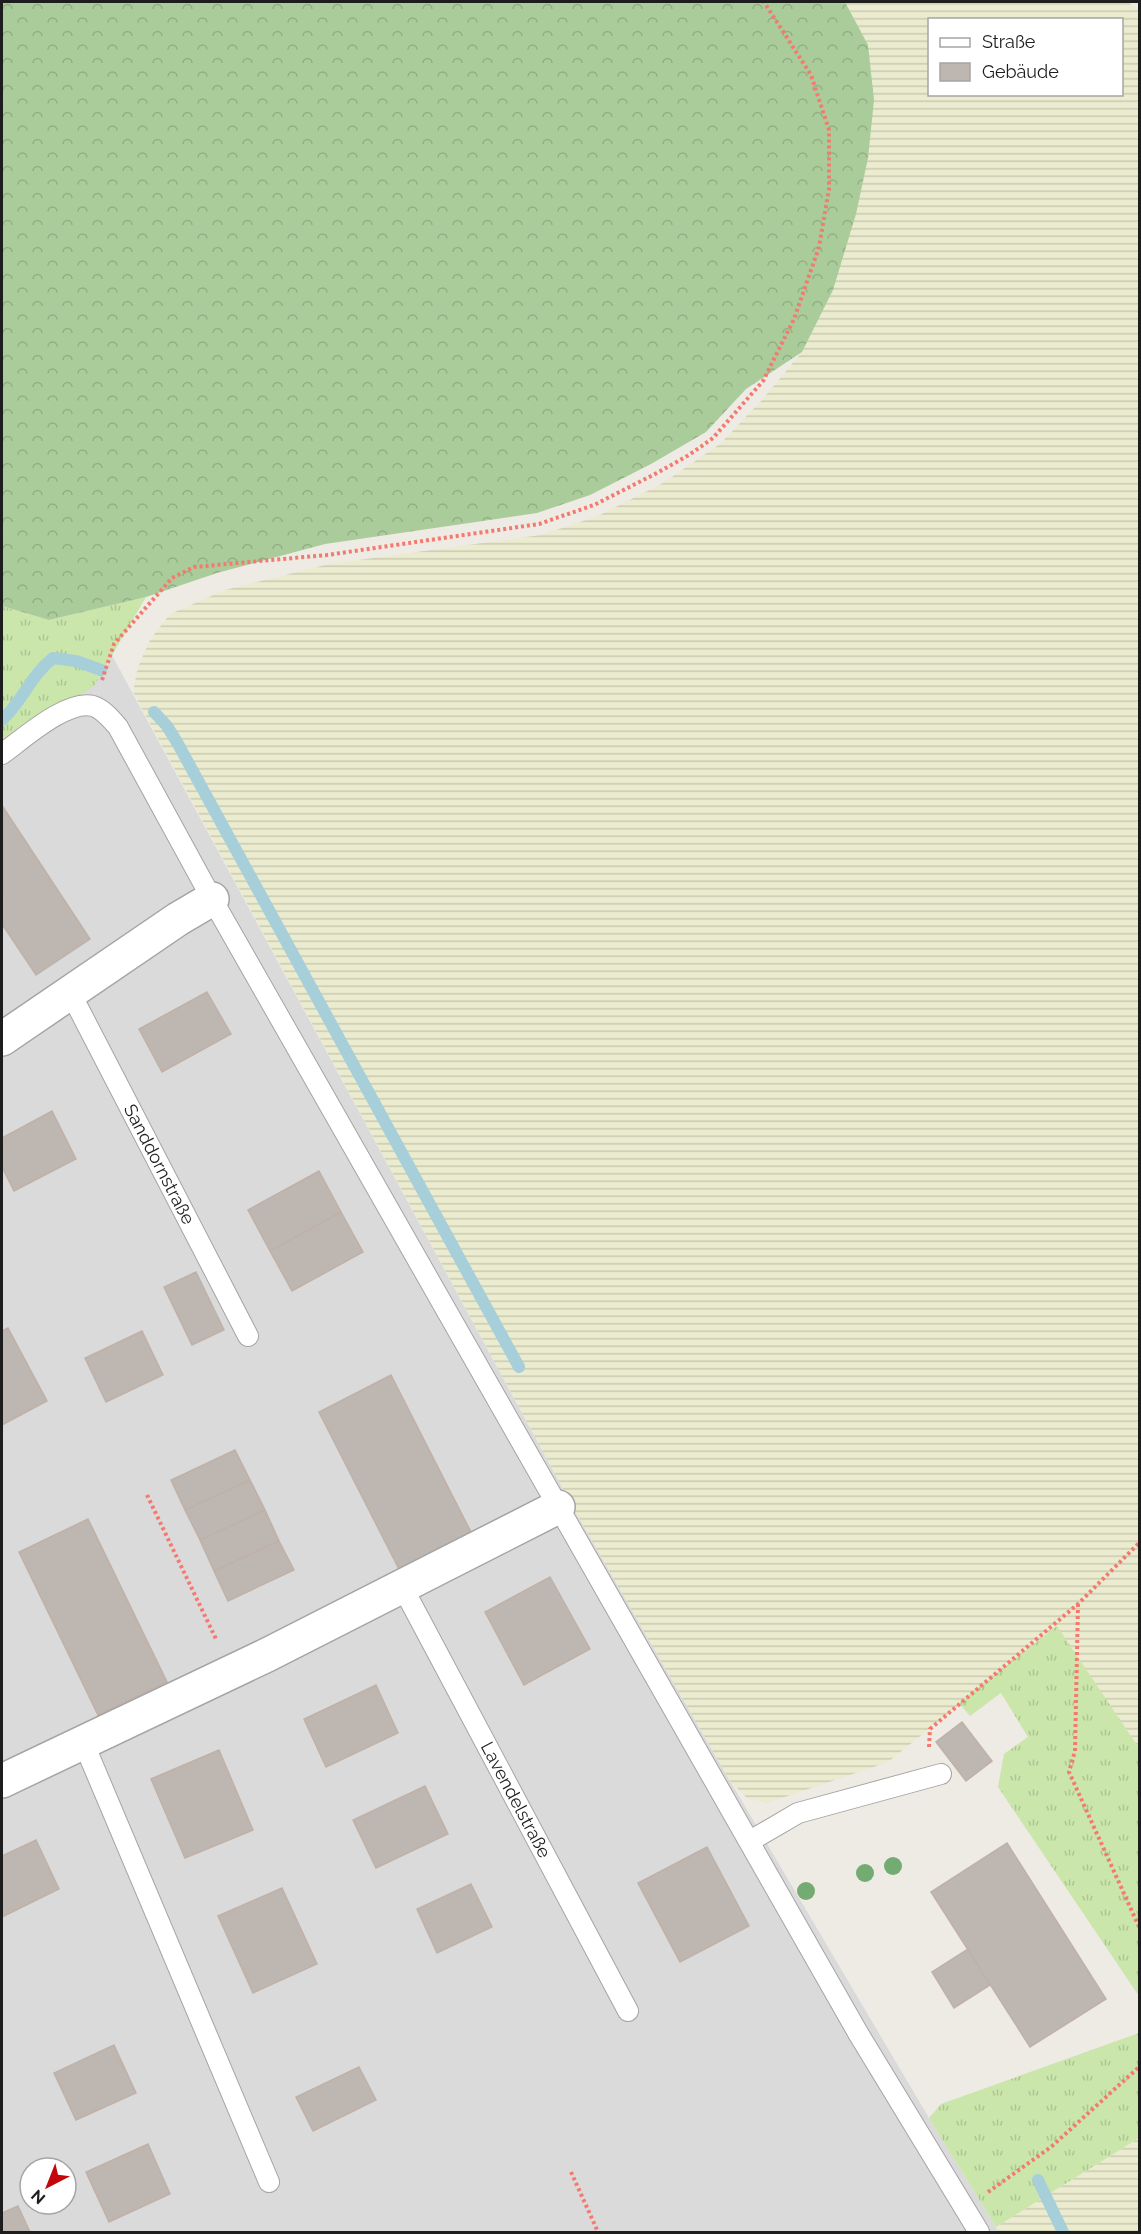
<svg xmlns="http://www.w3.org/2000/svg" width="1141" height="2234" viewBox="0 0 1141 2234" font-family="Raleway,sans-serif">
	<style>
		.residential { fill: #dbdada; fill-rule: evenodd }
		.farmland { fill: url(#farmland-rules); fill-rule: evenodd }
		.grass { fill: url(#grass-tufts) }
		.forest { fill: url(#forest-crowns) }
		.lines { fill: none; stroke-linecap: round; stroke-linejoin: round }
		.stream { stroke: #a6cfda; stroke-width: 12 }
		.building { fill: #beb6b0; stroke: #bfb1a7; stroke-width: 1.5 }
		.service-casing { stroke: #a4a4a4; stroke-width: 22 }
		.minor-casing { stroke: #a4a4a4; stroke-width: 36 }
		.path { stroke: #f47a6f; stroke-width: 4; stroke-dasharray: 3 3; stroke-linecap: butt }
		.service { stroke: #fff; stroke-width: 20 }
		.minor { stroke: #fff; stroke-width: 33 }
		.tree { fill: #74ab73 }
		.labels { text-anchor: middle; stroke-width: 5; stroke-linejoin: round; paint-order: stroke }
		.street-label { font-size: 18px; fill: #1d1d1d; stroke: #fff }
	</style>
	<defs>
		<pattern id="farmland-rules" width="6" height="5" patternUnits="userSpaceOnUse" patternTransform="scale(1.5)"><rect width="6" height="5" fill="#ebeccf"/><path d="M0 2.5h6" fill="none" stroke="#c9cab1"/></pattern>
		<pattern id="grass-tufts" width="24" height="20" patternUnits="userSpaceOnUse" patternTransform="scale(1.5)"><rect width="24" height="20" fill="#cae6ab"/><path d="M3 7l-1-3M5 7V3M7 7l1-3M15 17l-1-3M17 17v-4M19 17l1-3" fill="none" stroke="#adc593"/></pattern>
		<pattern id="forest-crowns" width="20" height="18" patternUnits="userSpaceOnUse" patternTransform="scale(1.5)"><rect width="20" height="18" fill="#aacc9a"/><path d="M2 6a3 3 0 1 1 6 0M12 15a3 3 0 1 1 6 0" fill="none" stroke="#92af84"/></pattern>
	</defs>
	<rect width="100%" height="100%" fill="#eeeae4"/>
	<!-- residential -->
	<path class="residential" d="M88,611L575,1511L730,1781L929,2118L999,2232H2V643ZM30,2168H66V2204H30Z"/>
	<!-- farmland -->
	<path class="farmland" d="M845,2H1128L1139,11V1748L1056,1627L888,1762L767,1803L748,1799L730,1781L575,1511L133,692L138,667L150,640L170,614L225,590L329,564L541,535L598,516L663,483L720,444L762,400L802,352L868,45ZM930,20H1122V94H930Z
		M1139,2138V2232H999L996,2227Z"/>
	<!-- grass -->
	<path class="grass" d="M146,597L94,686L2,747V606L49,620Z
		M1057,1626L1139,1748V1996L998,1787L1004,1754L1028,1737L1001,1693L970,1716L959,1703Z
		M1139,2033V2138L996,2227L929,2118L941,2104Z"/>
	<!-- forest -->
	<path class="forest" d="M2,2H845L868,45L874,100L868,158L856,214L833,290L802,352L746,389L706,432L651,464L590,495L537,513L325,544L217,573L146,597L49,620L2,606Z"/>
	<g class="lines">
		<!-- stream -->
		<path class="stream" d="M154,712L167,726L178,744L519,1367
			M2,720C23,701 30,676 53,658L76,661L101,670
			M1038,2180L1063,2232"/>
	</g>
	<!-- building -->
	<path class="building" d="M3,807L90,939L36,975L2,924Z
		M207,992L231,1034L162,1072L139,1029Z
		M52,1111L76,1159L14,1191L2,1167V1138Z
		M319,1171L341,1212L270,1251L248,1210Z
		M341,1212L363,1252L292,1291L270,1251Z
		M196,1272L224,1330L192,1345L164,1287Z
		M8,1328L47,1401L2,1425V1331Z
		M142,1331L163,1375L106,1402L85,1358Z
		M391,1375L474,1538L402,1575L319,1412Z
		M235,1450L250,1480L185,1510L171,1480Z
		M250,1480L265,1510L200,1540L185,1510Z
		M265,1510L279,1541L214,1571L200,1540Z
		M88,1519L167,1682L98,1715L19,1552Z
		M279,1541L294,1570L228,1601L214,1571Z
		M550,1577L590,1649L524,1685L485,1612Z
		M376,1685L398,1733L326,1767L304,1719Z
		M962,1722L992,1761L966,1781L936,1742Z
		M219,1750L253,1830L185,1858L151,1779Z
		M425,1786L448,1834L376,1868L353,1820Z
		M36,1840L59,1889L2,1917V1856Z
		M1007,1843L1106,1999L1030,2047L931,1892Z
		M707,1847L749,1926L680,1962L638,1883Z
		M471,1884L492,1927L437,1953L417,1909Z
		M282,1888L317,1964L253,1993L218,1916Z
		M968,1949L990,1985L954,2008L932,1972Z
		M114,2045L136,2093L76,2120L54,2073Z
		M359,2067L376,2100L313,2131L296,2097Z
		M148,2144L170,2194L109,2222L86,2172Z
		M18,2206L30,2232H2V2213Z"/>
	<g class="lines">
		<defs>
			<g id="service">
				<path d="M2,754C23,739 67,699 93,706C103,709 111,719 118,727L212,899L858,2033L979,2232"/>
				<path id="s1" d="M70,992L248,1336"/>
				<path id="s2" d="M403,1588L628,2011"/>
				<path d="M84,1744L269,2182"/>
				<path d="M750,1841L798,1813L941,1774"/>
			</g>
			<path id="minor" d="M2,1039L178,919L212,899
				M2,1781L267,1655L558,1507"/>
		</defs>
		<!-- service casing -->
		<use href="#service" class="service-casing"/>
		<!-- minor casing -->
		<use href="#minor" class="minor-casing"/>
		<!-- path -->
		<path class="path" d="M102,680L114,644L172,578L194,567L327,555L539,524L594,505L657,473L689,455L713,438L763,381L794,319L819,247L829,189V130L811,75L764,2
			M147,1495L216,1639
			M1078,1604L1075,1751L1069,1772L1140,1929
			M929,1747L930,1729L1078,1604L1140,1542
			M571,2172L598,2232
			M988,2192L1051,2147L1140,2066"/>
		<!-- service -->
		<use href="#service" class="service"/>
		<!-- minor -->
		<use href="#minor" class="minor"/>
	</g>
	<!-- trees -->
	<g class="tree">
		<circle cx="893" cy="1866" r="9"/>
		<circle cx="865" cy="1873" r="9"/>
		<circle cx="806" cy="1891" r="9"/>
	</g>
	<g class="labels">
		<!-- street labels -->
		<g class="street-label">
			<text dy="6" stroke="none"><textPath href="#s1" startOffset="194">Sanddornstraße</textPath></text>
			<text dy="6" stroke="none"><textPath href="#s2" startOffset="240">Lavendelstraße</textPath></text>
		</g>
	</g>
	<!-- border -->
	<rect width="1141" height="2234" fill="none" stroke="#1d1d1d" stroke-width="6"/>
	<!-- legend -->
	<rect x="928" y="18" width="195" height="78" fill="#ffffff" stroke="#a5a5a5" stroke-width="1.5"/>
	<rect x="940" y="38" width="30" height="9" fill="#ffffff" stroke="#a5a5a5" stroke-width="1.5"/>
	<text x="982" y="48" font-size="18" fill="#1d1d1d">Straße</text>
	<rect x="940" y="63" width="30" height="18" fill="#beb6b0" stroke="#a5a5a5" stroke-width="1.5"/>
	<text x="982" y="78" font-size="18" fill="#1d1d1d">Gebäude</text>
	<!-- north arrow -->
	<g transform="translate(48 2186) rotate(222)"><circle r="28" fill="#ffffff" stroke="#a5a5a5" stroke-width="1.5"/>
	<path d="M0-4.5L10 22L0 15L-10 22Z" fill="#c2080d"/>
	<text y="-9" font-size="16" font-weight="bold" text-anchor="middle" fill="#1d1d1d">N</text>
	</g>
</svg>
